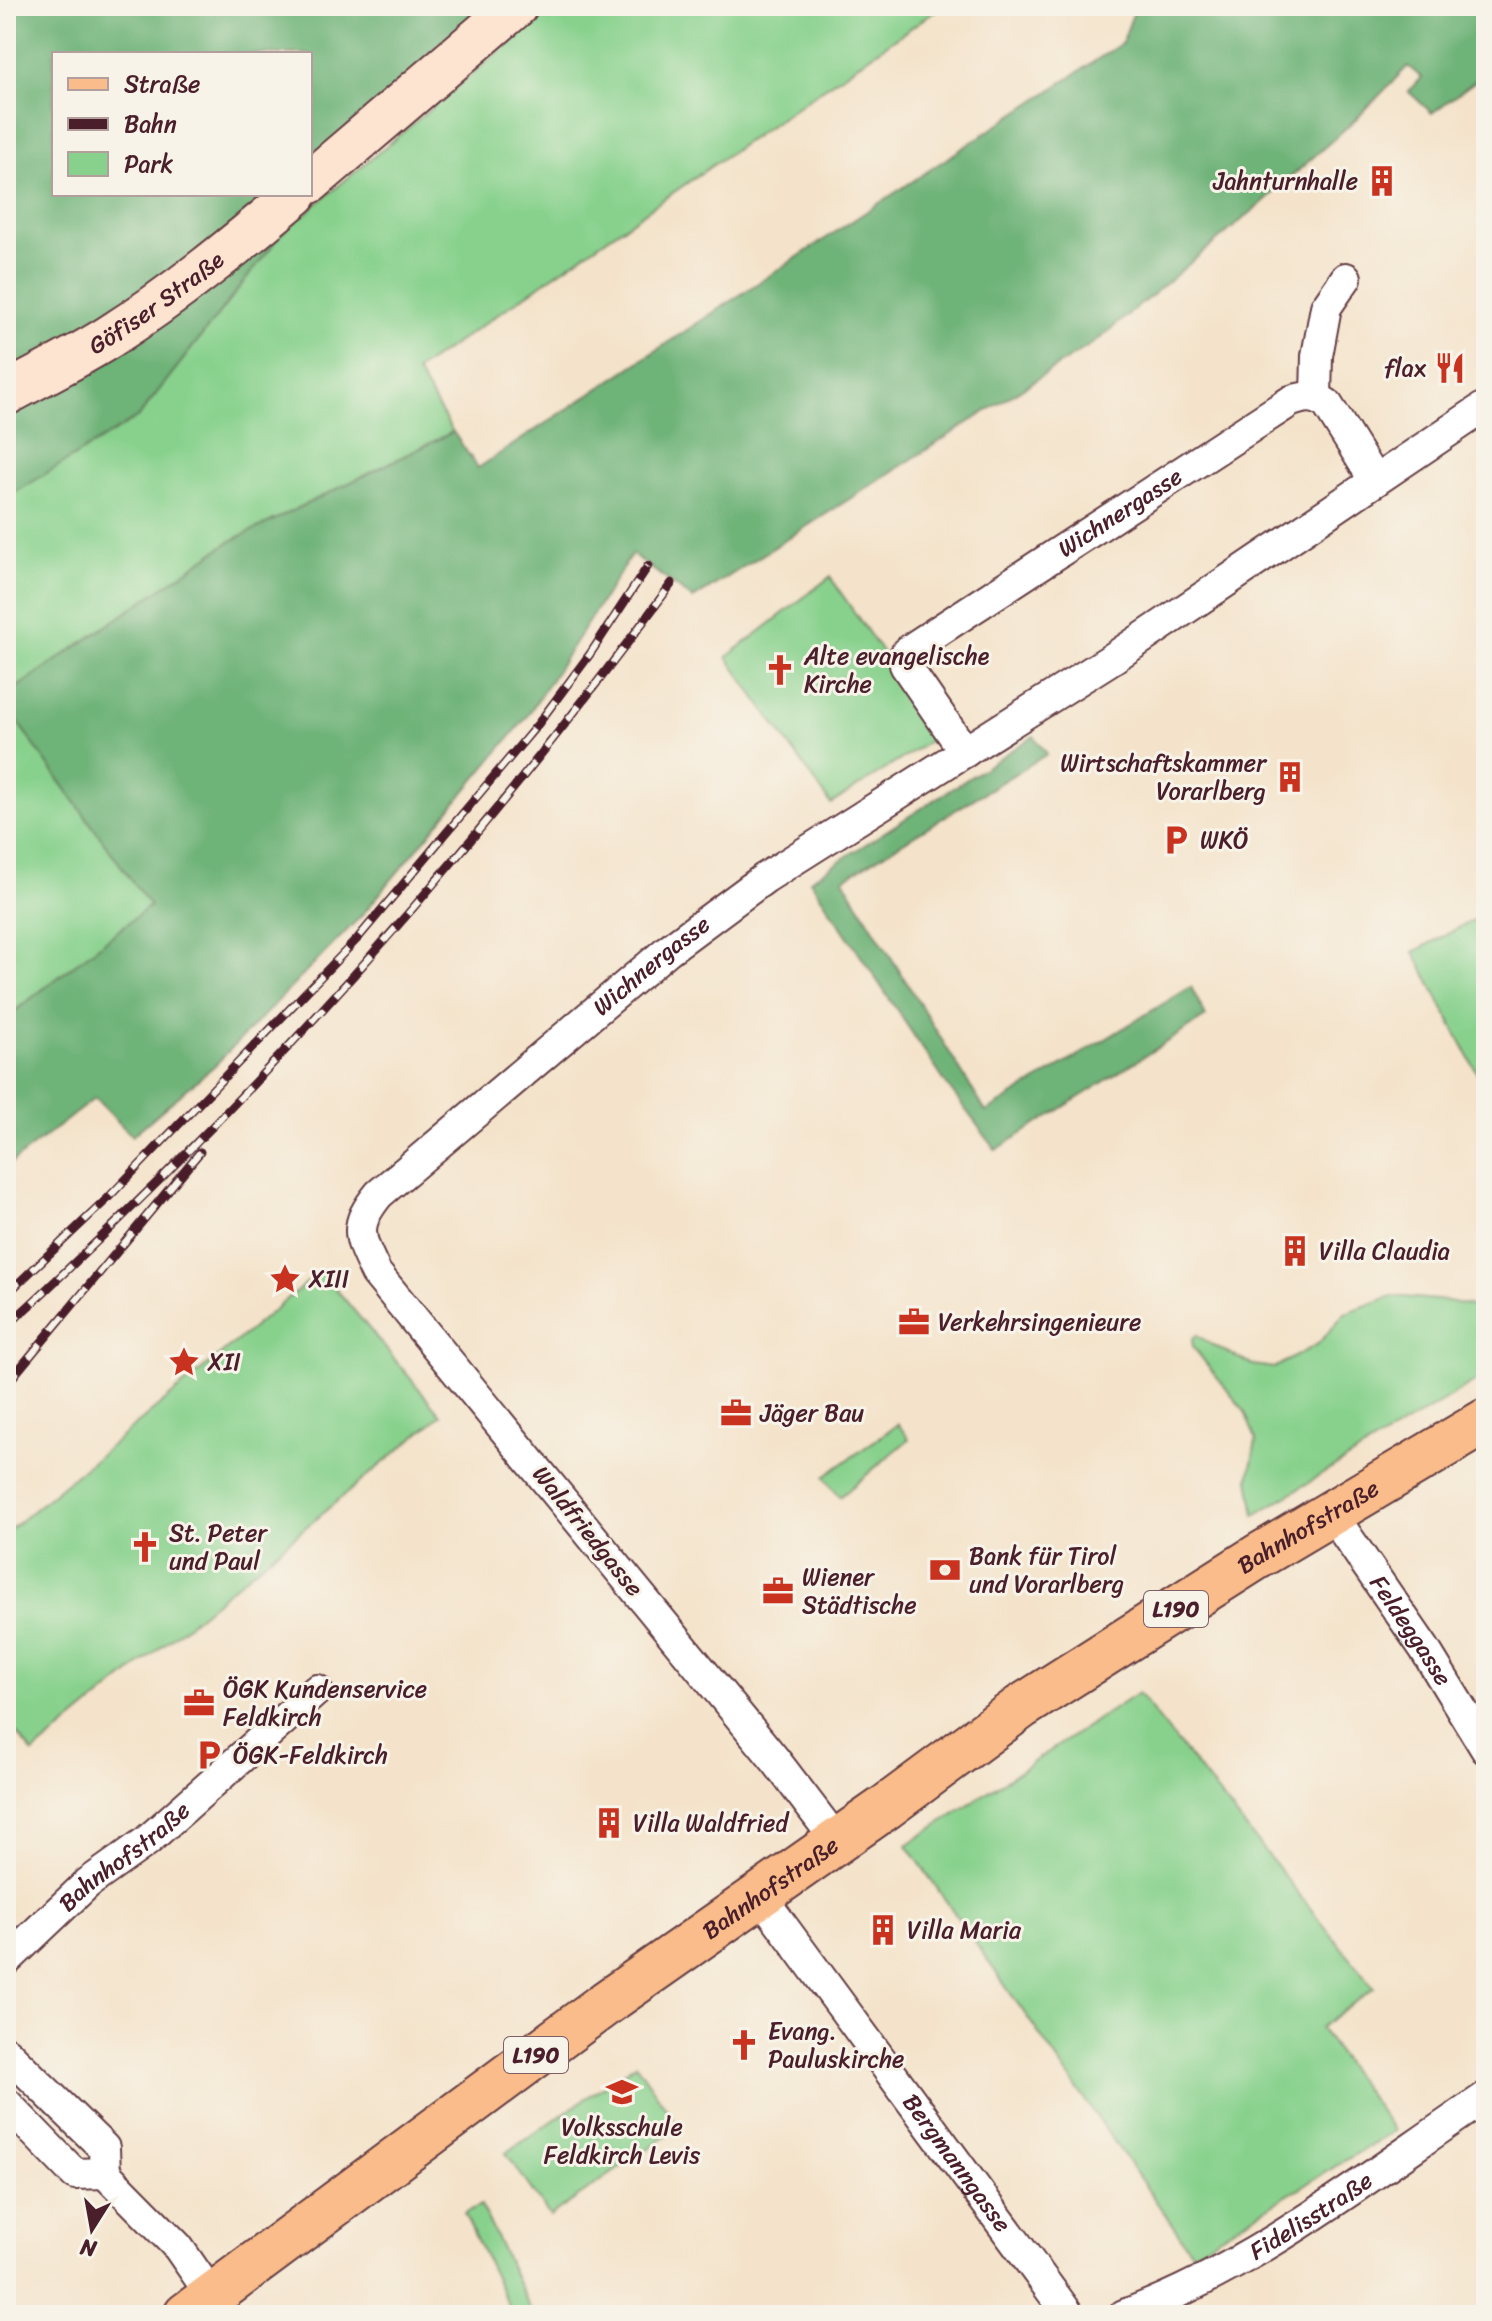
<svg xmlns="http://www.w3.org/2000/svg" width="1492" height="2321" viewBox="0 0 1492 2321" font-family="Sriracha,sans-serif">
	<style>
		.green { fill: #88d18d; stroke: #69785c; stroke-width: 2 }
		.forest { fill: #6eb378; stroke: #5c6952; stroke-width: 2 }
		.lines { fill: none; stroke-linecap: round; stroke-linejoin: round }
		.street-casing { stroke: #643c43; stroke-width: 34 }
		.secondary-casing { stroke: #643c43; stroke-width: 46 }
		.primary-casing { stroke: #643c43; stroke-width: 48 }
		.street { stroke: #fff; stroke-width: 30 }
		.secondary { stroke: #fde4d0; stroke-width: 42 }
		.primary { stroke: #f9bc8a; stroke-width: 44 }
		.rail-casing { stroke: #4a1f2b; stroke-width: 9 }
		.rail { stroke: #f7f3e8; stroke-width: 6; stroke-dasharray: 18; stroke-linecap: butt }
		.labels { text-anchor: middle; stroke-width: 6; stroke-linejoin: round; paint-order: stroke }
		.shield { fill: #f7f3e8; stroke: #7e5f64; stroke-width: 2 }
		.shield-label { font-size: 22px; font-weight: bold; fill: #4a1f2b }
		.poi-label { font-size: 24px; fill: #4a1f2b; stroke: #f7f3e8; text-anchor: start }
		.street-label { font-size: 24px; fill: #4a1f2b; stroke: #f7f3e8 }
	</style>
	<rect width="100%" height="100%" fill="#f7f3e8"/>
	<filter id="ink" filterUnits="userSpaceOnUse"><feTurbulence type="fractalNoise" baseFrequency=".0125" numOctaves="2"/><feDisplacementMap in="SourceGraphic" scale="16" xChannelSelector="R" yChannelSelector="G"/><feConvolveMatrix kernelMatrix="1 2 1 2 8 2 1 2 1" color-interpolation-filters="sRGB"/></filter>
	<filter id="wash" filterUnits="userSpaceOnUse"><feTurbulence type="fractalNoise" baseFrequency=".006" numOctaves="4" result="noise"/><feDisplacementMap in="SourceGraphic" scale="32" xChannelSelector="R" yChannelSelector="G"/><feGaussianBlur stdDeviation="1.8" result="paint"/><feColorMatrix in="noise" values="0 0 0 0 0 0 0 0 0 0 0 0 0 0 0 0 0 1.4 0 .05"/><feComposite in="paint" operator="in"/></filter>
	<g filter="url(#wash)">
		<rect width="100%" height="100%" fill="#f4e3ca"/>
		<!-- green -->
		<path class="green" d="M554,6H942L416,371L453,432L229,542L6,695V498L138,417L282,233Z
			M830,577L939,735L831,804L727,657Z
			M6,706L151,906L6,1018Z
			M1486,913V1090L1414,952Z
			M321,1271L441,1415L33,1753L6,1721V1533Z
			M1392,1296L1448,1301L1486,1309V1375L1255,1515L1249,1479L1256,1440L1245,1412L1193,1347L1192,1339L1197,1335L1212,1345L1253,1365L1274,1368L1318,1344L1345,1313Z
			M898,1424L909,1439L840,1497L824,1477Z
			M1138,1693L1374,1988L1320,2028L1394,2131L1192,2253L907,1845Z
			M636,2064L679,2127L550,2216L506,2153Z
			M481,2205L533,2315H513L464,2213Z"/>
		<!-- forest -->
		<path class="forest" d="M6,6H492L310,159V54H54V194H269L282,233L138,417L6,498Z
			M1136,6H1486V73L1432,113L1408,91L1422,78L1408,66L1358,117L1261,204L1098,340L693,599L632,554L526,718L362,915L215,1065L132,1136L95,1098L6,1167V1018L150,906L6,706V695L229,542L453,432L478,468L1122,43Z
			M1034,736L1047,754L843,879L986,1112L1191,987L1206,1017L996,1150L947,1085L810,880Z"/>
	</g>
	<g filter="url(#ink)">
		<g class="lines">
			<defs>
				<g id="street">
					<path d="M1316,396L1317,356L1326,307L1346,278"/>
					<path id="s1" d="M965,752L905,665V655L909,650L1291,401C1306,396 1314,395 1327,404L1375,481"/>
					<path id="s2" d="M1331,1513L1424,1648L1486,1749"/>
					<path id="s3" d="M837,1841L776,1761L376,1273C359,1237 352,1227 379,1194L668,950L765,878L1113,658L1486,406"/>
					<path id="s4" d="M759,1894L1069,2315"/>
					<path id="s5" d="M6,1961L88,1883L147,1841L317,1690"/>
					<path d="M6,2052L104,2148L105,2173L178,2247L212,2296"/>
					<path d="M6,2103L75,2174L105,2173"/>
					<path id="s6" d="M1124,2315C1256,2266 1370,2175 1486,2097"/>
				</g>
				<g id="secondary">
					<path d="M310,182L516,6"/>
					<path id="s7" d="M6,394C40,375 76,358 109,337C175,295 236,245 296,194"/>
				</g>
				<g id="primary">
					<path id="s8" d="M186,2315L606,2003L886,1807L1021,1707L1257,1557L1486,1421"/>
				</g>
			</defs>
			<!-- street casing -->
			<use href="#street" class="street-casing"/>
			<!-- secondary casing -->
			<use href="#secondary" class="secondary-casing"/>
			<!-- primary casing -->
			<use href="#primary" class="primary-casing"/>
			<!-- street -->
			<use href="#street" class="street"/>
			<!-- secondary -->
			<use href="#secondary" class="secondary"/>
			<!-- primary -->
			<use href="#primary" class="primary"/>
			<defs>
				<path id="rail" d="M6,1295L106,1200L358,938L538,724L590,654L648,566
					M6,1327C252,1101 474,853 672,583
					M6,1385L200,1152"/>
			</defs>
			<!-- rail casing -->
			<use href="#rail" class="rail-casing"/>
			<!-- rail -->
			<use href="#rail" class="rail"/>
		</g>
	</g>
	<!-- icons -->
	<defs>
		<symbol id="building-bare" viewBox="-9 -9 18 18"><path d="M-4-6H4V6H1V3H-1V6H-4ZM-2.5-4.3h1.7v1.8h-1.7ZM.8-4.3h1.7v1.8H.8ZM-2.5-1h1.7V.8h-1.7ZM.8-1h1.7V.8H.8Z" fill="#c8321e" stroke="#f7f3e8" stroke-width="2.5" paint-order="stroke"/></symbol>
		<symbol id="restaurant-bare" viewBox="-9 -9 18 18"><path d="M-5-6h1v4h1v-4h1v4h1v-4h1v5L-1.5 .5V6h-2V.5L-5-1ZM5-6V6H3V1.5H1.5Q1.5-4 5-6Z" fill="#c8321e" stroke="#f7f3e8" stroke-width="2.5" paint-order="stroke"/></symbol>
		<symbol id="church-bare" viewBox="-9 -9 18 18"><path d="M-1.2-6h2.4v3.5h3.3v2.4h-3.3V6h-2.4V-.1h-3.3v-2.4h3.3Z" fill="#c8321e" stroke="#f7f3e8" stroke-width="2.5" paint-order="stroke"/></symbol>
		<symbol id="parking-bare" viewBox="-9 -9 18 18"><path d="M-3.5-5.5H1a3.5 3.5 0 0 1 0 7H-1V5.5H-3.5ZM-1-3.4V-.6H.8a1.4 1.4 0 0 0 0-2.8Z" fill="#c8321e" stroke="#f7f3e8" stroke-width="2.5" paint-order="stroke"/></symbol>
		<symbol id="sight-bare" viewBox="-9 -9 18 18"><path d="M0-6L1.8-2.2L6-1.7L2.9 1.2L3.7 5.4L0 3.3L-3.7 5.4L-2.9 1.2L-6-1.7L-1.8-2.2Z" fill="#c8321e" stroke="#f7f3e8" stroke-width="2.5" paint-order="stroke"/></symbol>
		<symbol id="office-bare" viewBox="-9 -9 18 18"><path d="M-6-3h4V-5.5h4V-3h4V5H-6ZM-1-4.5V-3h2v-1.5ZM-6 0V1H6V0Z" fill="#c8321e" stroke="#f7f3e8" stroke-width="2.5" paint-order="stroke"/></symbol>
		<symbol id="bank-bare" viewBox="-9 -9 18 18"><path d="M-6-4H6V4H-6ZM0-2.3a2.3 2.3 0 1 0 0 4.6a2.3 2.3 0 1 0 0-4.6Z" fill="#c8321e" stroke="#f7f3e8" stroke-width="2.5" paint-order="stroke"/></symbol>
		<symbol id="school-bare" viewBox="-9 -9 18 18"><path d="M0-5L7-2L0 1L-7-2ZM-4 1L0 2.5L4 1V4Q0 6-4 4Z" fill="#c8321e" stroke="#f7f3e8" stroke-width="2.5" paint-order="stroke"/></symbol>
	</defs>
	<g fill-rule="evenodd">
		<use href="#building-bare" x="1360" y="159" width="44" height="44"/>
		<use href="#restaurant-bare" x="1428" y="346" width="44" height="44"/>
		<use href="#church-bare" x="758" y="648" width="44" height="44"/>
		<use href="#building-bare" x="1268" y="755" width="44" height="44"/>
		<use href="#parking-bare" x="1154" y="818" width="44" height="44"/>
		<use href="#building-bare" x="1273" y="1229" width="44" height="44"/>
		<use href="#sight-bare" x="263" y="1257" width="44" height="44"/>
		<use href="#office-bare" x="892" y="1300" width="44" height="44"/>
		<use href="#sight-bare" x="162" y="1340" width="44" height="44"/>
		<use href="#office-bare" x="714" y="1391" width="44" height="44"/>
		<use href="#church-bare" x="123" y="1525" width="44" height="44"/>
		<use href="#bank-bare" x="923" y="1548" width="44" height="44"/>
		<use href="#office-bare" x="756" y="1569" width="44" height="44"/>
		<use href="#office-bare" x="177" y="1681" width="44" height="44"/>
		<use href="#parking-bare" x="187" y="1733" width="44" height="44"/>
		<use href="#building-bare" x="587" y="1801" width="44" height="44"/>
		<use href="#building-bare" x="861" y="1908" width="44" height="44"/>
		<use href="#church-bare" x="722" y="2023" width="44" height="44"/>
		<use href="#school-bare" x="600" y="2070" width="44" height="44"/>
	</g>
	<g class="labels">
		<!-- shield labels -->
		<g class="shield">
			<rect x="1144" y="1591" width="64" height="36" rx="6"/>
			<rect x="504" y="2037" width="64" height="36" rx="6"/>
		</g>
		<g class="shield-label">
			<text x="1176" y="1617">L190</text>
			<text x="536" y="2063">L190</text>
		</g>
		<!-- poi labels -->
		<g class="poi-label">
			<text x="1358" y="189" text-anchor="end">Jahnturnhalle</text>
			<text x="1426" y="376" text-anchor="end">flax</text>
			<text x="804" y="664">Alte evangelische<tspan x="804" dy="28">Kirche</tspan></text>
			<text x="1266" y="771" text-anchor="end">Wirtschaftskammer<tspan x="1266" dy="28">Vorarlberg</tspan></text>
			<text x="1200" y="848">WKÖ</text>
			<text x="1319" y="1259">Villa Claudia</text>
			<text x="309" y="1287">XIII</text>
			<text x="938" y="1330">Verkehrsingenieure</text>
			<text x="208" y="1370">XII</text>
			<text x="760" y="1421">Jäger Bau</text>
			<text x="169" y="1541">St. Peter<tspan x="169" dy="28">und Paul</tspan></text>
			<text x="969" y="1564">Bank für Tirol<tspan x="969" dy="28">und Vorarlberg</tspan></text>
			<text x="802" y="1585">Wiener<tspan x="802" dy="28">Städtische</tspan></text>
			<text x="223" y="1697">ÖGK Kundenservice<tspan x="223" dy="28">Feldkirch</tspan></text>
			<text x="233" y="1763">ÖGK-Feldkirch</text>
			<text x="633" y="1831">Villa Waldfried</text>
			<text x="907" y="1938">Villa Maria</text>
			<text x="768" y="2039">Evang.<tspan x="768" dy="28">Pauluskirche</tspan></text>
			<text x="622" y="2135" text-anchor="middle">Volksschule<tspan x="622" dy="28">Feldkirch Levis</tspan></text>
		</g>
		<!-- street labels -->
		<g class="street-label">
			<text dy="8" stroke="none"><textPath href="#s7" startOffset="176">Göfiser Straße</textPath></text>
			<text dy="8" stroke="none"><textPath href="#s1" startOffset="374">Wichnergasse</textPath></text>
			<text dy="8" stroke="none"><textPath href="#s3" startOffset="1174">Wichnergasse</textPath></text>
			<text dy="8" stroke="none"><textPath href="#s8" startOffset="1372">Bahnhofstraße</textPath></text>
			<text transform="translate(588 1531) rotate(51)" y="8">Waldfriedgasse</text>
			<text dy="8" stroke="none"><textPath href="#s2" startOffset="142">Feldeggasse</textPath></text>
			<text dy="8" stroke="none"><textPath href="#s5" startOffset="158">Bahnhofstraße</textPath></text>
			<text dy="8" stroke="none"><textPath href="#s8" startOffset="724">Bahnhofstraße</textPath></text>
			<text dy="8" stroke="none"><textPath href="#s4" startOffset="334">Bergmanngasse</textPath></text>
			<text dy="8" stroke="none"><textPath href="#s6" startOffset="212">Fidelisstraße</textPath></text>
		</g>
	</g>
	<!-- margin -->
	<rect width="1492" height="2321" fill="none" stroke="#f7f3e8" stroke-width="32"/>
	<!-- legend -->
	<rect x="52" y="52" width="260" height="144" fill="#f7f3e8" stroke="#b29e9c" stroke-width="2"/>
	<rect x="68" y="78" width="40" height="12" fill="#f9bc8a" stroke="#b29e9c" stroke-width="2"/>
	<text x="124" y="92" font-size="24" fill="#4a1f2b">Straße</text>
	<rect x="68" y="118" width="40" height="12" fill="#4a1f2b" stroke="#b29e9c" stroke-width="2"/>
	<text x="124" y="132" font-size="24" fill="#4a1f2b">Bahn</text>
	<rect x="68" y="152" width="40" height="24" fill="#88d18d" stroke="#b29e9c" stroke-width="2"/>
	<text x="124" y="172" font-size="24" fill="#4a1f2b">Park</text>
	<!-- north arrow -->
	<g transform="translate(92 2229) rotate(191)" stroke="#f7f3e8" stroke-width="6" paint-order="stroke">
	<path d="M0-6L14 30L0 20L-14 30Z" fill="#4a1f2b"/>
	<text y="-12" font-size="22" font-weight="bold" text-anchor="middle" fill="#4a1f2b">N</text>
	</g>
</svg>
